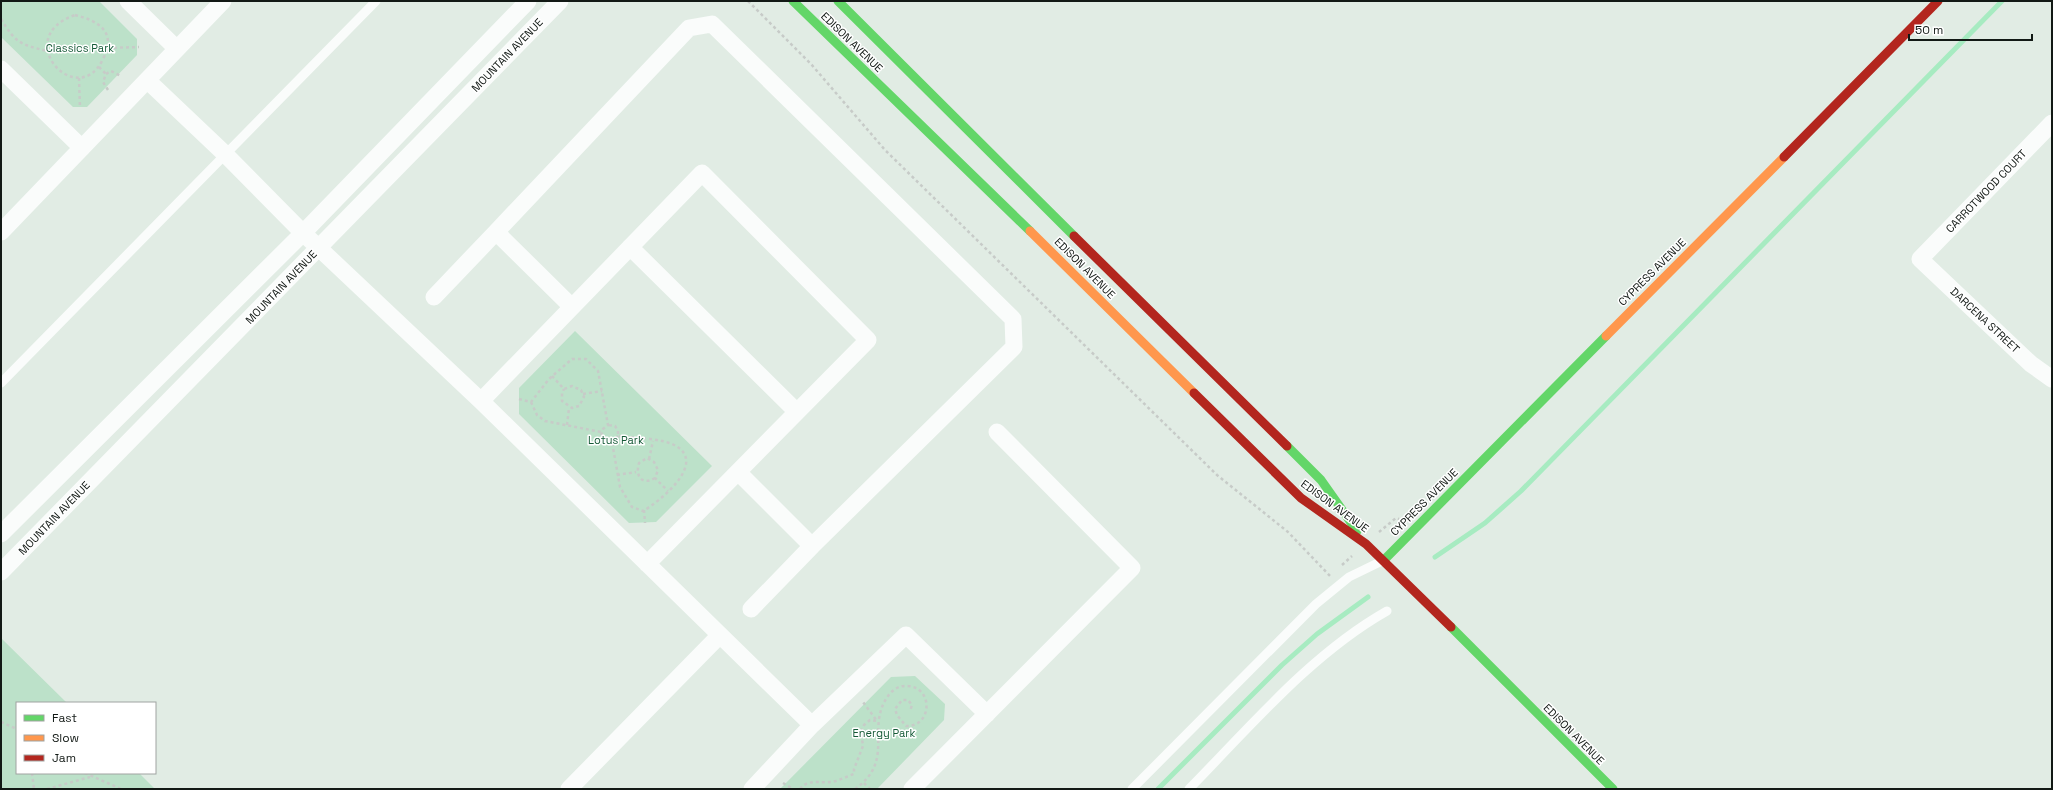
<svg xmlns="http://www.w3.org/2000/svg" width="2053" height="790" viewBox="0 0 2053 790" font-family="'Space Grotesk',sans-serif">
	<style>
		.green { fill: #bce1c9 }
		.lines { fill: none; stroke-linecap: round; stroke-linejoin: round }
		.stream { stroke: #a7ebc1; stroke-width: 5 }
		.path { stroke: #c7cbc8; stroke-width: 2.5; stroke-dasharray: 3 3; stroke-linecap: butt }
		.lane { stroke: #fafcfb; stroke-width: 9 }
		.street { stroke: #fafcfb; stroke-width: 17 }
		.fast { stroke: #63d668; stroke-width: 9 }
		.slow { stroke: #ff974d; stroke-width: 9 }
		.jam { stroke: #b3261e; stroke-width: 9 }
		.labels { text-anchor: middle; stroke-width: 3; stroke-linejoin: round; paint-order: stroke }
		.street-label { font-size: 11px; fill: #121915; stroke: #fff }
		.park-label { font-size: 11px; fill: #145936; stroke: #fff }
	</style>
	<rect width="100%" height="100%" fill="#e1ece4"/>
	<!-- green -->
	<path class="green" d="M1,1H99L137,39V55L87,107H73L1,37Z
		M575,331L712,466L656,522L629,523L519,414V388Z
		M1,638L67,703H17V773H139L155,789H1Z
		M915,676L945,704L944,720L877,789H780L891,677Z"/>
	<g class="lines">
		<!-- stream -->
		<path class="stream" d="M1435,557L1485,523L1521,491L2002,1
			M1158,789L1282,665L1317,634L1368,597"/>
		<!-- path -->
		<path class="path" d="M748,1L811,64L885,150L1217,475L1288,532L1330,576
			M75,15C99,21 117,32 103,59C78,112 9,38 75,15Z
			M1,19C16,43 19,44 47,51
			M108,48L139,47
			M99,67L106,74
			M79,78L80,108
			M108,90L103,82L106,74L111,71L121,76
			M552,376L564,389L572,386L581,390L584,397L579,406L572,408L562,401V393L564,389
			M583,394L602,391
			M519,399L531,402L549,379L572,359H586L598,371L608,425L603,429L601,436L608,442H612L620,487L632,507L643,511C659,502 707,464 676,446C663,438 634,438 618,436V431L615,426L608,425
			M531,402L537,415L545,421L601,432
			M567,425L569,408
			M612,442L618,436
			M649,459L653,441
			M617,475L636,472
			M655,478C642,486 635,476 639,463L647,458L654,462L658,470L655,478L668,491
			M644,510L645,523
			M1379,532L1396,518L1399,519
			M1342,565L1352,556
			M1,722L17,729
			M32,773L34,789
			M85,773L121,789
			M783,783L793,789
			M864,783L870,789
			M47,789L90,777
			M800,789C809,777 823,785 836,781C842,779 848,776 854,774V769L863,746L861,732L864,725L870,720L877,721L863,702
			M855,789C896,760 865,728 888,696C893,689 900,685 908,686C934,688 932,727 906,726L897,715L895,709L902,700H908L912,705L910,711"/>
		<!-- lane -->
		<path class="lane" d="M1,383L376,1
			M1132,789L1316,604L1349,577L1384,560
			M1189,789C1250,727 1311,654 1387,611"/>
		<!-- street -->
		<path class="street" d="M128,1L177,49
			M1,69L82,148
			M148,81L225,154L303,233L481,401L812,725
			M2052,123L1920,259L2031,364L2052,379
			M1,232L223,1
			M630,247L797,412
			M434,297L496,232
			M571,306L496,232L689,28L712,24L1013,319L1014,347L812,546L738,472
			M481,401L702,173L868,340L647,564
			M1,534L303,233L528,1
			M1,572L560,1
			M751,609L812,546
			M569,789L720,635
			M752,789L812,725L906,635L987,714
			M912,789L1132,568L997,432"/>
		<!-- fast -->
		<path class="fast" d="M793,1L1030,231
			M838,1L1074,236
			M1287,446L1321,480L1357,531
			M1384,560L1606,336
			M1451,627L1613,789"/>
		<!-- slow -->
		<path class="slow" d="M1030,231L1194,393
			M1606,336L1784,157"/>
		<!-- jam -->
		<path class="jam" d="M1784,157L1938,1
			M1074,236L1287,446
			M1194,393L1301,498L1366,544L1451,627"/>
	</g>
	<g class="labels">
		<!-- street labels -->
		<g class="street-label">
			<text transform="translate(852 42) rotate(44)" y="4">EDISON AVENUE</text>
			<text transform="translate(507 55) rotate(-46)" y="4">MOUNTAIN AVENUE</text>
			<text transform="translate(1986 191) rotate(-46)" y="4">CARROTWOOD COURT</text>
			<text transform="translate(1085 268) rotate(45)" y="4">EDISON AVENUE</text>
			<text transform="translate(1652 272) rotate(-45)" y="4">CYPRESS AVENUE</text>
			<text transform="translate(281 287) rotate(-46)" y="4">MOUNTAIN AVENUE</text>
			<text transform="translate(1985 320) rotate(43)" y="4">DARCENA STREET</text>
			<text transform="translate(1424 502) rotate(-45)" y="4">CYPRESS AVENUE</text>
			<text transform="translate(1335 506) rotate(36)" y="4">EDISON AVENUE</text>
			<text transform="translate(54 518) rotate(-46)" y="4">MOUNTAIN AVENUE</text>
			<text transform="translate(1574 734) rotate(45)" y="4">EDISON AVENUE</text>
		</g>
		<!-- park labels -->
		<g class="park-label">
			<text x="80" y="52">Classics Park</text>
			<text x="616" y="444">Lotus Park</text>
			<text x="884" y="737">Energy Park</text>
		</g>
	</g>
	<!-- border -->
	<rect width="2053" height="790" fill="none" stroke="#121915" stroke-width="4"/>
	<!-- legend -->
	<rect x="16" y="702" width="140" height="72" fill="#ffffff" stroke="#a0a3a1"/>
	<rect x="24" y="715" width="20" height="6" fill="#63d668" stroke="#a0a3a1"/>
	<text x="52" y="722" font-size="12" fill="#121915">Fast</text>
	<rect x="24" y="735" width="20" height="6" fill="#ff974d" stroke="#a0a3a1"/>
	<text x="52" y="742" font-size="12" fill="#121915">Slow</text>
	<rect x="24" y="755" width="20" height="6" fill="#b3261e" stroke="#a0a3a1"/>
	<text x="52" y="762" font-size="12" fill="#121915">Jam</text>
	<!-- scale -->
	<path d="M1909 34v6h123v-6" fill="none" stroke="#121915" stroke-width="2"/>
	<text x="1915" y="34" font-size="12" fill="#121915" stroke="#ffffff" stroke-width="3" paint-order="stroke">50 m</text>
</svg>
